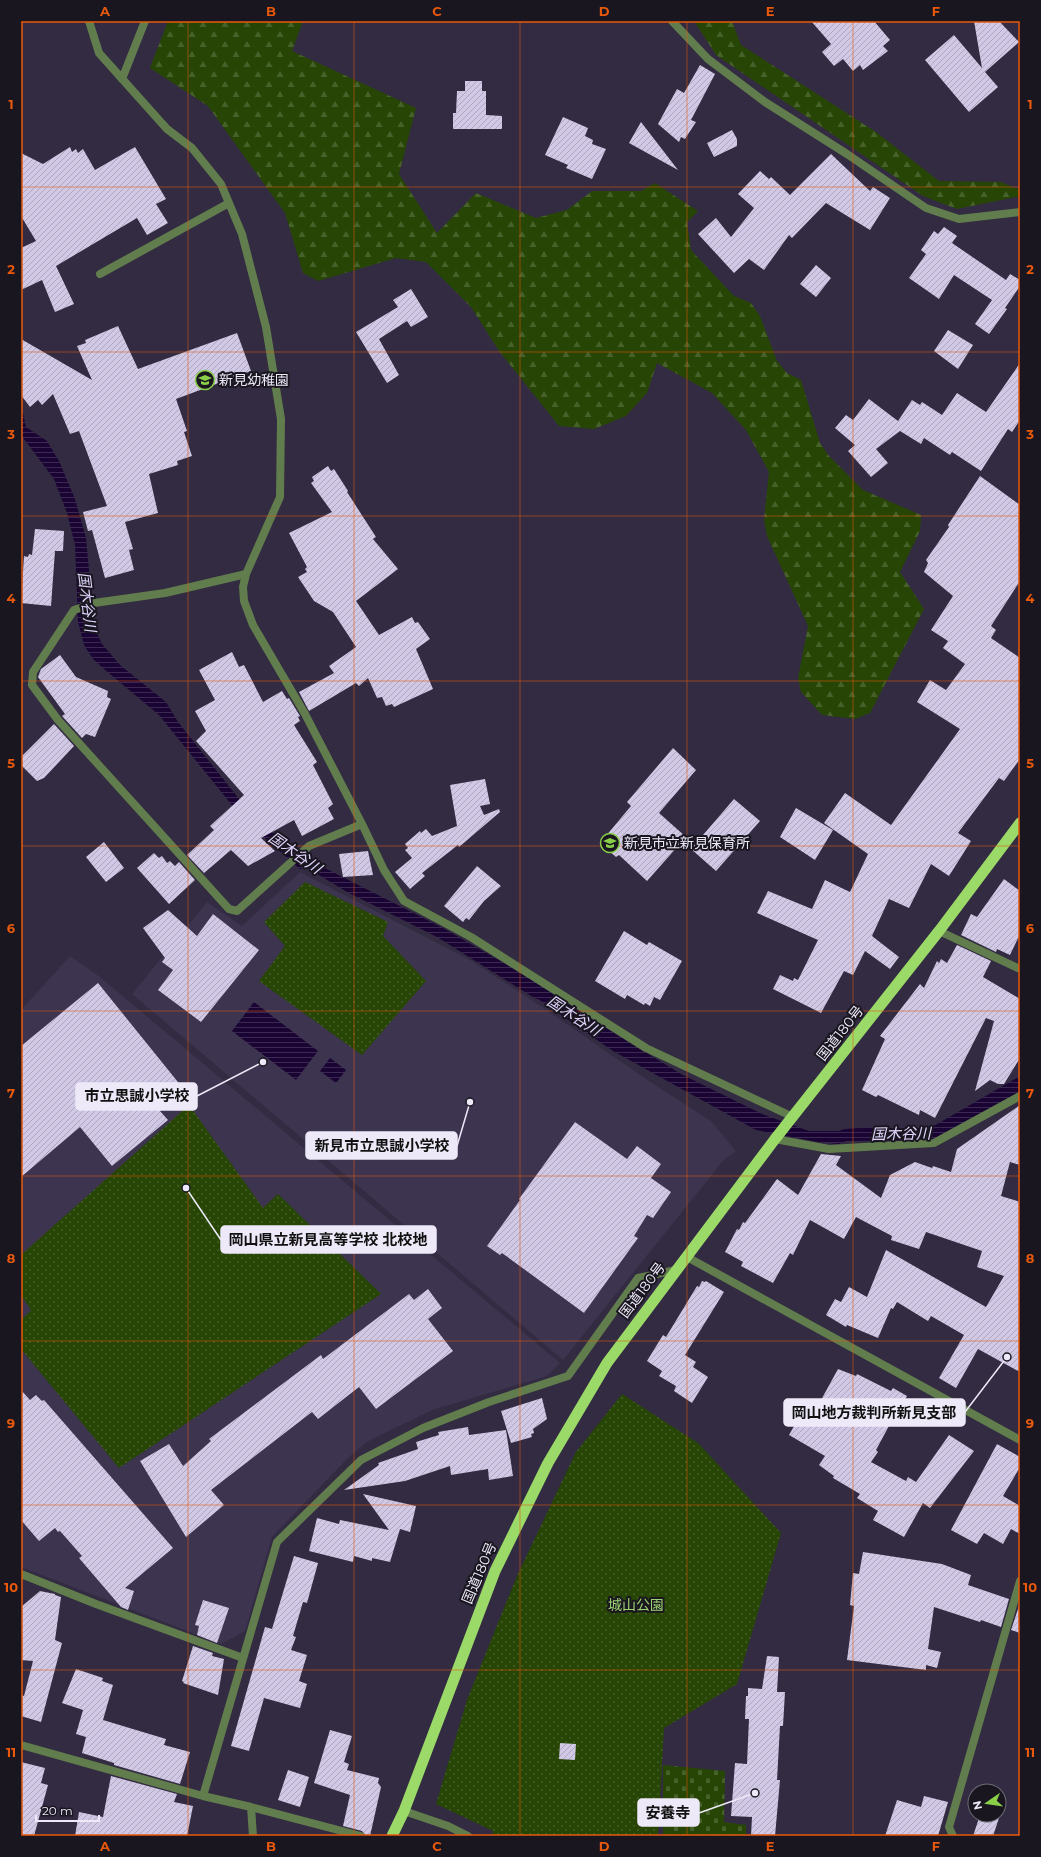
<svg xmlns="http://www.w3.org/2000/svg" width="1041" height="1857" viewBox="0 0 1041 1857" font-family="Montserrat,'Noto Sans JP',sans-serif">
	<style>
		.built { fill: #3d344f }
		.forest { fill: url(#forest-firs) }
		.cemetery { fill: url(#cemetery-stones) }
		.park { fill: url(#park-dots) }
		.water { fill: url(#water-rules) }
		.building { fill: url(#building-hatch) }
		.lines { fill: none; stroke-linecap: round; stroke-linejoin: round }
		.minor { stroke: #627d4d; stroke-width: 8 }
		.trunk { stroke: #9bd968; stroke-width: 11 }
		.grid { fill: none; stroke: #e8590c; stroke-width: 1; stroke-opacity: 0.55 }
		.labels { text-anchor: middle; stroke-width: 4; stroke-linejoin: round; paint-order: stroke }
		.poi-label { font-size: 14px; fill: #ede9f8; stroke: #191620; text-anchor: start }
		.street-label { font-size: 14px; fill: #ede9f8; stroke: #191620 }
		.park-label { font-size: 14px; fill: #9dd371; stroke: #191620 }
		.water-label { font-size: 15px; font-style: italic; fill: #e0d4fc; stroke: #191620 }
		.leader { fill: none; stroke: #ede9f8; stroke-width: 1.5 }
		.callout-dot { fill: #ede9f8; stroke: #191620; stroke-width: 1.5 }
		.callout { fill: #ede9f8; stroke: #ede9f8; stroke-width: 1.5 }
		.callout-label { font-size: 15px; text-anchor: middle; font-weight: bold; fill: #111 }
		.neatline { fill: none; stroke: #e8590c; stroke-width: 1.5 }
		.grid-label { font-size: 13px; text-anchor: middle; font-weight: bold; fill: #e8590c }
	</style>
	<defs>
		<pattern id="forest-firs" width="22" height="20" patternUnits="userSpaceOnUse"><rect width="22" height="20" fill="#274605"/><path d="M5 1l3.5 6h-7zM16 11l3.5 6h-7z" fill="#47612a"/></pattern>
		<pattern id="cemetery-stones" width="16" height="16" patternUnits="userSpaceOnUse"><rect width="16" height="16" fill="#274605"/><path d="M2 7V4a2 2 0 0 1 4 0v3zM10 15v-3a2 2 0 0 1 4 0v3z" fill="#47612a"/></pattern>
		<pattern id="park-dots" width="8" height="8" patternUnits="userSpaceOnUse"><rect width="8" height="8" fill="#274605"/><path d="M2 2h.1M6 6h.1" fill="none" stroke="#47612a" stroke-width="1.8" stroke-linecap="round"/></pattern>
		<pattern id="water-rules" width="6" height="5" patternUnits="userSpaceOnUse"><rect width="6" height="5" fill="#1a0434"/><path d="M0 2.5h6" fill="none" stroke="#3c2952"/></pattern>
		<pattern id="building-hatch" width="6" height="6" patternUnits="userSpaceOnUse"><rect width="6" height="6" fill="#d0c8e4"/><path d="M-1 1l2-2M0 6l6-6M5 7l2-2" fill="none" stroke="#aea8be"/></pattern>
	</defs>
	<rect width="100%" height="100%" fill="#322b41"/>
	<!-- built -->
	<path class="built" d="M300,872L470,960L542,1007L652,1083L711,1121L736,1151L723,1161L563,1360L132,994L207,902L242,926Z
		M70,956L100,977L560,1363L547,1376L432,1410L367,1442L348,1458L272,1537L245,1631L221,1644L21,1567V1013L22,1009Z"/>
	<!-- forest -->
	<path class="forest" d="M168,21H303L292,51L416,108L399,174L437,233L476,193L536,218L567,210L592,191H641L655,183L698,211L687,222L691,250L734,296L751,303L760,316L777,361L787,373L801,380L820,443L829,456L863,490L921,515L920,531L900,572L924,609L870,713L855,719L822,715L801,692L798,678L808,626L767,536L764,520L769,472L746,430L712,393L657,363L647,393L626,416L594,429L559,426L499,351L471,307L426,262L396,258L318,281L303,273L285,213L208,106L150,68Z
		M694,21H732L741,45L876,132L939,181L1001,182L1020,190V196L957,209L923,196L716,55Z"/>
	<!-- cemetery -->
	<path class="cemetery" d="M663,1765L725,1771L724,1822L746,1825V1836H663Z"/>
	<!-- park -->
	<path class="park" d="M305,882L388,922L383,936L426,981L362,1055L259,981L285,946L264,922Z
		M189,1105L263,1208L278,1194L381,1294L119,1468L21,1349V1320L31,1310L21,1295V1255Z
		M622,1394L698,1443L781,1533L737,1684L664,1728L658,1836H492L493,1831L436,1804L467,1700L517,1576L576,1452Z"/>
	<!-- water -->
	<path class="water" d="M21,404L26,427L47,441L59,461L75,499L86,538L89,570L90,586L88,593L93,625L102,644L120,665L166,702L178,722L251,814L271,833H275L309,860L443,928L543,986L591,1019L681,1074L762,1114L809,1131H839L844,1129L889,1126L891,1128L932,1127L1020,1076V1091L935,1140L846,1141L839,1144L818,1142L756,1130L613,1051L538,999H536L437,937L347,892L306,867L300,869L244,820L159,715L104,669L93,659L84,645L78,622L75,545L67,513L54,479L21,435Z
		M254,1002L318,1051L296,1080L232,1031Z
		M330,1058L346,1070L336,1083L320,1071Z"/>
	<!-- building -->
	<path class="building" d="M811,21H874L890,40L883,46L888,51L863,70L860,65L853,71L843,59L834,66L822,52L831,44Z
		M974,21H999L1019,42L985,72L998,87L969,112L925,60L954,35L982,68Z
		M700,65L715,74L691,120L696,122L685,139L681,137L679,142L658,124L677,89L684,93Z
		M465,81H482V91H486V115L502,116V129H453V113H456L457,91H465Z
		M563,117L588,128L585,136L593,140L592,144L606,149L592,179L566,168L568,165L545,155Z
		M641,122L678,170L629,143Z
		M732,130L737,139V146L714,157L707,143Z
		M70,147L72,152L76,149L78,153L83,149L95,170L135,147L166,199L156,204L168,223L147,235L137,218L56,266L74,304L55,312L42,280L21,290V248L36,241L21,216V153L43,164Z
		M831,154L870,191L873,187L890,198L870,230L826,203L792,238L789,235L764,270L749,259L734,273L698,234L716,218L731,237L754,208L738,194L760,171L769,179L771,177L790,195Z
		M944,227L957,236L952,243L1006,280L1010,274L1020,280V286L1005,308L1007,309L989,334L975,324L992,300L954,275L939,299L909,278L926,254L921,250L934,231L938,234Z
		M816,265L831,278L816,297L800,284Z
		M411,289L428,317L411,327L407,321L379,339L399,375L387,383L356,332L398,307L393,300Z
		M118,326L138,369L237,333L251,371L176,399L187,431L184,432L192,456L177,461L178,465L149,474L158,513L125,522L133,549L129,550L134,570L105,578L92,530L88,531L83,512L107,506L79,431L70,434L53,394L42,405L38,400L30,407L21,395V339L92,380L77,346L86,343L85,340Z
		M948,330L973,345L958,369L934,351Z
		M1020,363V420L1012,432L1008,429L981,471L952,452L950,455L924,438L921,444L900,431L876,449L888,463L871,477L848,451L855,445L835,428L846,415L853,420L869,399L898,421L912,400L920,405L922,402L942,415L957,393L986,412Z
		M328,466L331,471L334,469L348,491L347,492L376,537L373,539L398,569L356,601L379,635L412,617L415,623L418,622L430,639L416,649L433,689L394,707L392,704L386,706L382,697L377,698L368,678L359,686L356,683L309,711L299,692L334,673L329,666L356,647L333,612L314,601L298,577L307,572L305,569L307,567L289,533L332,512L311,483L314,481L312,477Z
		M980,476L1020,505V581L991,626L996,630L991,638L1020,658V759L1004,781L999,778L958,833L971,841L949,876L931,864L909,908L889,899L872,936L899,957L890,969L865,951L853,975L844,971L821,1013L773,989L780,975L793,981L794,978L798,980L818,940L757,913L768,891L812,909L825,880L850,892L868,854L824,823L845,793L891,825L960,729L917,702L930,680L946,690L965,664L943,648L948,641L931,630L953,596L924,572L928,563L926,560L949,527L948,525Z
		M35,529L64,531L63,551H55L51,606L21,603L24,556L28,557L29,554L32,555Z
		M232,652L239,667L244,665L263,702L282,691L287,699L289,698L300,716L298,717L300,721L294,725L317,762L313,765L333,804L328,808L334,819L302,836L294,820L261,838L275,851L248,866L231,850L204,873L187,855L214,830L210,826L244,795L196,741L206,731L195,711L215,700L199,670Z
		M60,655L76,677L108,691L107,697L111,699L95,737L86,734L82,738L62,716L65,714L38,677L41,669Z
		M54,724L74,746L44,778L37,781L21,765V757Z
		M673,748L696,770L659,813L686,837L647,881L619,855L616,857L600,843L631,806L627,802Z
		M485,779L490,804L480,806L484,815L499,809L500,812L459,847L458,845L422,873L425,876L410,889L395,872L412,858L405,850L408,848L405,844L420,831L421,833L426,829L432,836L457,826L450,785Z
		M734,799L760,821L716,871L691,849Z
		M796,808L833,830L815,860L780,837Z
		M104,842L124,868L106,882L86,857Z
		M368,851L373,875L343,877L339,854Z
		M154,853L159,858L162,856L167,863L170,861L175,866L179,862L195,880L169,904L137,868Z
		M477,866L501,886L484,901L469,920L466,918L463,922L444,906Z
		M1004,879L1020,891V934L1010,955L997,949L996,952L961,935L971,914L977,917Z
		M168,910L197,936L213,914L259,950L201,1022L158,990L173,970L162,962L165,958L143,928Z
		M624,931L647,945L649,942L682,961L660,1000L654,997L650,1006L645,1003L644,1005L627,995L625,999L595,981Z
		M957,945L991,961L983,977L1020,999V1058L1004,1084H998L990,1080L975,1091L994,1021L986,1018L935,1118L920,1110L919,1115L878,1095L876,1097L862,1090L885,1039L880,1036L920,984L924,988L937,961L939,963L941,959L947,963Z
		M98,983L186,1092L160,1111L168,1120L112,1166L80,1127L21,1177V1046Z
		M1020,1105V1165L1010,1162L1001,1196L1020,1202V1372L978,1349L956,1388L939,1378L964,1335L931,1316L928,1321L897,1302L893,1309L891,1308L878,1338L847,1325L846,1327L826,1315L835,1299L841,1302L849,1287L867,1297L886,1250L986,1307L1004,1276L977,1267L982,1251L926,1232L919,1249L891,1240L892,1236L856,1217L844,1239L810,1220L793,1255L790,1253L773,1283L741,1266L743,1262L725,1252L737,1229L739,1230L743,1222L745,1223L777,1179L798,1195L821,1154L841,1156L836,1165L881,1198L890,1175L915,1162L932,1168L933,1166L951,1172L957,1149Z
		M575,1122L627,1159L637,1146L661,1164L651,1178L671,1192L653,1218L647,1215L634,1236L638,1238L584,1313L502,1253L500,1255L487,1246L520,1200L519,1199Z
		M702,1281L705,1282L706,1281L724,1292L685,1355L696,1362L693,1367L708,1377L692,1403L674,1391L676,1386L659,1376L662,1371L647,1361L663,1335L666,1337L697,1286L699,1287Z
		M428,1289L442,1308L428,1319L453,1351L376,1409L359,1387L318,1419L312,1412L211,1490L224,1505L186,1537L140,1461L169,1444L183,1466L211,1441L209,1439L321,1355L323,1359L409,1294L414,1300Z
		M838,1369L856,1376L857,1374L891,1391L893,1388L907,1396L892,1425L890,1424L876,1450L878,1452L871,1462L906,1481L908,1477L916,1482L949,1435L974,1451L930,1508L923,1503L904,1537L873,1520L878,1511L857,1498L860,1494L833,1478L834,1476L819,1465L825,1456L789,1435L806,1405L815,1411Z
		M21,1390L30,1400L36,1395L42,1401L44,1400L173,1548L125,1588L134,1591L128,1610L121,1607L79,1558L82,1556L60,1531L58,1532L55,1528L39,1541L21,1520Z
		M542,1398L547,1419L533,1429L534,1433L531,1434L532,1437L511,1443L501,1411Z
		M468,1427L469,1435L506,1430L513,1476L489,1480L488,1469L451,1475L450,1466L405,1481L344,1490L379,1465L378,1463L418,1449L416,1442L439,1435L438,1432Z
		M997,1444L1020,1457V1467L1003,1496L1020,1506V1534L1011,1529L1003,1544L984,1533L977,1544L951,1530Z
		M363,1494L416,1506L410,1532L400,1529L390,1562L372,1558V1561L354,1556L353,1562L309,1551L317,1518L339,1524L340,1520L389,1530Z
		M863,1552L942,1564L971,1575L968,1585L1009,1599L1001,1627L981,1620L980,1622L934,1607L928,1649L941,1652L937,1668L926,1665V1670L847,1660L854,1606L850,1605L853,1573L859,1574Z
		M294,1556L318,1563L307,1603L303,1602L293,1636L296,1637L291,1650L307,1655L299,1681L307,1684L300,1708L264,1698L249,1751L231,1746L265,1627L272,1629Z
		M40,1591L55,1594V1595L61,1597L55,1640L62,1643L41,1722L21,1716V1695L24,1696L33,1661L21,1660V1607Z
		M203,1600L229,1608L217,1643L197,1635L199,1626L195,1625Z
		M1020,1603V1633L1011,1630Z
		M193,1646L213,1653L212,1656L224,1659L218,1695L183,1683L184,1682L182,1681Z
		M767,1656L779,1657L777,1692H785L783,1726H780L777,1780H780L775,1836H751L752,1817L731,1816L735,1763L747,1764L749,1719H745L746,1696H748V1688L762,1689Z
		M76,1669L103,1678L102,1681L113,1685L103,1720L166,1739L164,1745L190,1752L180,1784L114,1765V1763L82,1753L86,1737L76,1734L83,1710L62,1703Z
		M330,1730L352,1736L344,1762L349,1764L347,1770L379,1778L378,1783L381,1787L370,1836H366L362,1831L343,1826L350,1795L314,1783Z
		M560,1743L576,1744L575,1760L559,1759Z
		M21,1762L45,1768L41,1783L48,1785L34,1836H21Z
		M288,1770L309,1777L300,1807L278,1800Z
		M111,1776L177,1794L174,1802L193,1806L187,1836H75L79,1812L103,1817Z
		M924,1796L948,1802L938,1836H885L897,1800L921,1807Z
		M980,1815H1000L993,1836H973Z"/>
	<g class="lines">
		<!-- minor -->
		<path class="minor" d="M89,21L99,53L167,129L192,148L221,184L242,234L266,327L281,419L280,497L246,574L243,587L244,601L253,625L305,714L362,824L384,870L404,901L471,937L646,1048L793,1117
			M672,21L708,59L765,102L847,154L926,208L959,219L1020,212
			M122,79L145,21
			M100,274L229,203
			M246,574L165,593L94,603L74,610L33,672L32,685L58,720L229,909L237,911L309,846L362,824
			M939,931L1020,969
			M775,1139L829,1149L934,1143L1020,1096
			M687,1257L1020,1440
			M21,1574L96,1604L243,1658
			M21,1745L203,1796L251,1807L361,1836
			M203,1796L277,1542L361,1460L423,1428L489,1402L568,1376L638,1278L676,1270
			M251,1807L253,1836
			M404,1811L448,1826L468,1836
			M953,1836L949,1827L1020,1581"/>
		<!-- trunk -->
		<path class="trunk" d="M392,1836L404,1811L495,1571L548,1463L607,1363L775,1139L939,931L1020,823"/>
	</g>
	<!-- grid -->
	<path class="grid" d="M188,21V1836M354,21V1836M520,21V1836M687,21V1836M853,21V1836M21,187H1020M21,352H1020M21,516H1020M21,681H1020M21,846H1020M21,1011H1020M21,1176H1020M21,1341H1020M21,1505H1020M21,1670H1020"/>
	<!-- icons -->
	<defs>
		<symbol id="school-ring" viewBox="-11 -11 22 22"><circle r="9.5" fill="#191620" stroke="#89cf48" stroke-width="1.5"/><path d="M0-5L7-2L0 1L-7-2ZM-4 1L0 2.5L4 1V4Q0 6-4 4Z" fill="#89cf48"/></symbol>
	</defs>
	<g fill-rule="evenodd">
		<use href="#school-ring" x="194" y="369" width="22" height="22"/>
		<use href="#school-ring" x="599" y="832" width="22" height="22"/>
	</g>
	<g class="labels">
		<!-- poi labels -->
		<g class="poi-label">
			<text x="219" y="385">新見幼稚園</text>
			<text x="624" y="848">新見市立新見保育所</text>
		</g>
		<!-- street labels -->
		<g class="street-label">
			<text transform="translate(840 1033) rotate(-52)" y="5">国道180号</text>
			<text transform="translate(642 1290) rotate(-53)" y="5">国道180号</text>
			<text transform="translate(479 1573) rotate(-67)" y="5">国道180号</text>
		</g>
		<!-- park labels -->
		<g class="park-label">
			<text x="636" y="1610">城山公園</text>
		</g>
		<!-- water labels -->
		<g class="water-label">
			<text transform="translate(87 602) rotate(83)" y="5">国木谷川</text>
			<text transform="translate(295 853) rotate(35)" y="5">国木谷川</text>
			<text transform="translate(574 1016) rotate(33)" y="5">国木谷川</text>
			<text transform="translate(901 1134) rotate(-1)" y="5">国木谷川</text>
		</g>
	</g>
	<!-- callouts -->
	<path class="leader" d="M263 1062L197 1096M470 1102L457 1146M186 1188L221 1240M1007 1357L965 1412M755 1793L699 1813"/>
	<g class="callout-dot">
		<circle cx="263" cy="1062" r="4"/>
		<circle cx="470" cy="1102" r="4"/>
		<circle cx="186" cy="1188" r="4"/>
		<circle cx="1007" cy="1357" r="4"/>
		<circle cx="755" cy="1793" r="4"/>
	</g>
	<g class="callout">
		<rect x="76" y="1083" width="121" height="27" rx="4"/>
		<rect x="306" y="1132" width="151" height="27" rx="4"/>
		<rect x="221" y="1226" width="215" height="27" rx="4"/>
		<rect x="784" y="1399" width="181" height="27" rx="4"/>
		<rect x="638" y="1799" width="61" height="27" rx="4"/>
	</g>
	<g class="callout-label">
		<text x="137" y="1101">市立思誠小学校</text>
		<text x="382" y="1151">新見市立思誠小学校</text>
		<text x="328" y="1245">岡山県立新見高等学校 北校地</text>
		<text x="874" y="1418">岡山地方裁判所新見支部</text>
		<text x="668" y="1818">安養寺</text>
	</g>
	<!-- border -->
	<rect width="1041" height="1857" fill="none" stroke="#191620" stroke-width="44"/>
	<!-- north arrow -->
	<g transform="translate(987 1803) rotate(257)"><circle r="19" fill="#191620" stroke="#6e6a76"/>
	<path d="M0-3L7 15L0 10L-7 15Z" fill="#89cf48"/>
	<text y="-6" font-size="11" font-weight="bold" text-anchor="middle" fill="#ede9f8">N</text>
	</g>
	<!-- scale -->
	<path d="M36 1815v6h63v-6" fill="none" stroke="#ede9f8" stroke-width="2"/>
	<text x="42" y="1815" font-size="12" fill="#ede9f8" stroke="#191620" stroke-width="3" paint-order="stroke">20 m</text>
	<rect x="22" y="22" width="997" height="1813" class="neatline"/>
	<g class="grid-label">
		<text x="105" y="16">A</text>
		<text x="271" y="16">B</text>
		<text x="437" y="16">C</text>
		<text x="604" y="16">D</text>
		<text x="770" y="16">E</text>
		<text x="936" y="16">F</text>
		<text x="11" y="109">1</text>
		<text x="1030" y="109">1</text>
		<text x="11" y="274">2</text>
		<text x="1030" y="274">2</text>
		<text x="11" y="439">3</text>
		<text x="1030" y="439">3</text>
		<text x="11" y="603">4</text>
		<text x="1030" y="603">4</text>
		<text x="11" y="768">5</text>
		<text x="1030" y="768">5</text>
		<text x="11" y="933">6</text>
		<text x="1030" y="933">6</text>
		<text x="11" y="1098">7</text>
		<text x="1030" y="1098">7</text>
		<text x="11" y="1263">8</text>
		<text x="1030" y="1263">8</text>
		<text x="11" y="1428">9</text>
		<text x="1030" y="1428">9</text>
		<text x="11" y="1592">10</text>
		<text x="1030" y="1592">10</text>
		<text x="11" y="1757">11</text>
		<text x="1030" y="1757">11</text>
		<text x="105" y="1851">A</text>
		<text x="271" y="1851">B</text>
		<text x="437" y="1851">C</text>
		<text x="604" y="1851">D</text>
		<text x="770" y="1851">E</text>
		<text x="936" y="1851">F</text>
	</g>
</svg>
